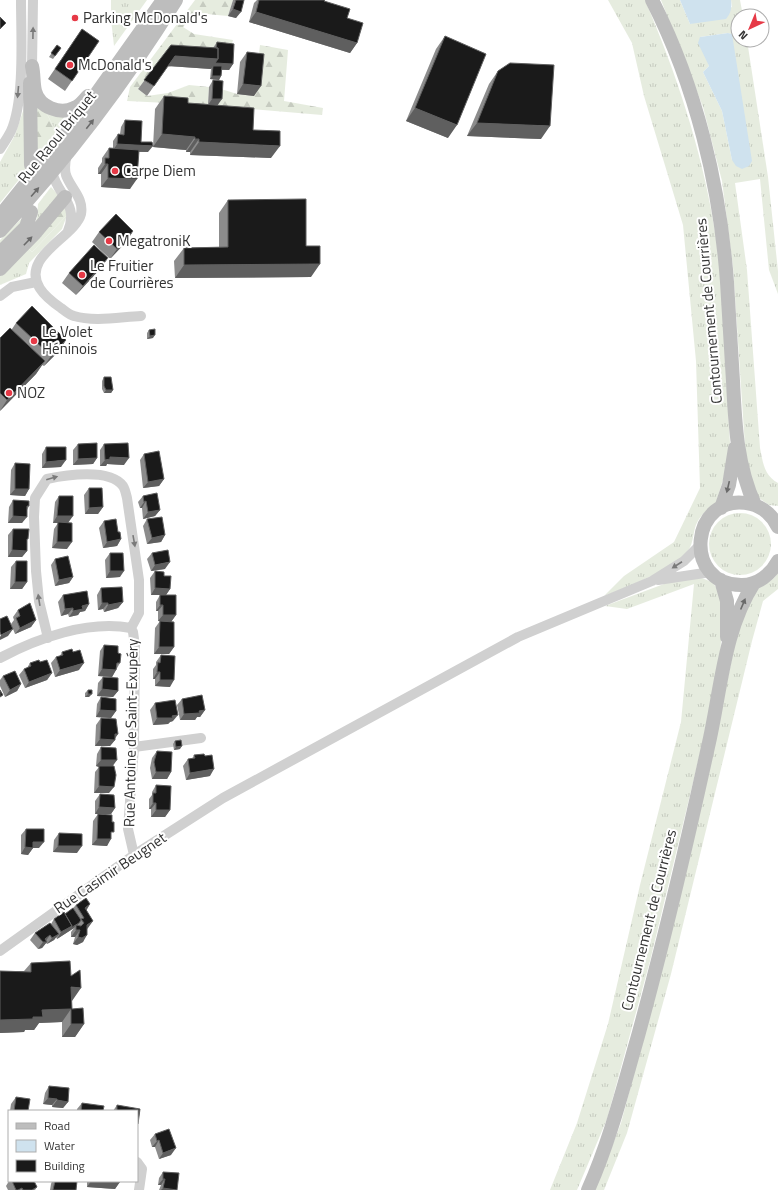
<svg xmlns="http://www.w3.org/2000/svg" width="778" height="1190" viewBox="0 0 778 1190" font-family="'Titillium Web',sans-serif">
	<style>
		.grass { fill: url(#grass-tufts); fill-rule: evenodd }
		.forest { fill: url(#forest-firs) }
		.water { fill: #cfe2ee }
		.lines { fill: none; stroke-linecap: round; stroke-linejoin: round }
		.street { stroke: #d0d0d0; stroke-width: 10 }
		.secondary { stroke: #bdbdbd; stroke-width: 14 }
		.wall { fill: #8c8c8c }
		.shaded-wall { fill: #5f5f5f }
		.building { fill: #1a1a1a; stroke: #5f5f5f }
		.oneway { fill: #7a7a7a }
		.oneway2 { fill: #6a6a6a }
		.poi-dot { fill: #e63946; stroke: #fff; stroke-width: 1.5 }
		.labels { text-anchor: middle; stroke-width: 4; stroke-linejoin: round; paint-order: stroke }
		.poi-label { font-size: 15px; fill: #333; stroke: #fff; text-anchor: start }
		.street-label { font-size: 15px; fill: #333; stroke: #fff }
	</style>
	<defs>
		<pattern id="grass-tufts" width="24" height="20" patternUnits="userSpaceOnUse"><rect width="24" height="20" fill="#e6ecdf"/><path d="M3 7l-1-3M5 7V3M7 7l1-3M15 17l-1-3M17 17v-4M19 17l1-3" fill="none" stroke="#c6cbc0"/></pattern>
		<pattern id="forest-firs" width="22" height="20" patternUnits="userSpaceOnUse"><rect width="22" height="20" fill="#e6ecdf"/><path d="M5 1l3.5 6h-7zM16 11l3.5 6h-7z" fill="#c6cbc0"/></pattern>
	</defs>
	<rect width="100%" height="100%" fill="#fff"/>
	<!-- grass -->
	<path class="grass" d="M111,0H147L114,46L111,19Z
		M608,0H645C676,73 701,147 714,226C726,296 725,372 730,443L729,459L716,503C707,509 698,517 695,528C693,535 693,543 689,549C677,568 625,588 604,596L624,576L674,542L700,488L696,361L683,225L644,96L632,43Z
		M661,0H680L690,24L732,7L731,0H740L743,16H738V40H747L768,177L778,271V294L769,270L760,179L735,183L747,270L760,448C763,463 764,475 778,483V506L769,505L756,496L746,461L733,267L722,181L703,107ZM728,33L731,34L732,160L722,111L703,72L709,66L700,37Z
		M24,108L26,113V171L0,203V162L15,135Z
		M46,112L64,117L57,134Z
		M51,187L61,198L31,230L37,218L38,204Z
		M67,215L62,229L29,263L26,274L0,285V275L27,247L32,252Z
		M22,218H25L0,246V240Z
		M709 544a31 31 0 1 1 62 0a31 31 0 1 1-62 0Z
		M778,573V589L763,601L752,641L671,974L627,1133L604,1190H595L621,1123L663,964L714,745L738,629L753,592L773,579Z
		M699,577L712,582L720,592L722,627L720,656L703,741L650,961L607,1119L577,1190H550L577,1123L608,1024L640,885L681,722L694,584L627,609L605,606L672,581Z"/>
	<!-- forest -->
	<path class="forest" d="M195,0H233L228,16L196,13L183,27L194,34L233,40L230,51L164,55L138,89L147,96L168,93L189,85L209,87L208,105L127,101L130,87Z
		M260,45L288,50L284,101L323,108L322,115L217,106L218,88L237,94L254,96Z
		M36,104L46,112L57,134L36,161Z
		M65,205L67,215L32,252L27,247Z"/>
	<!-- water -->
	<path class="water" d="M680,0H731C732,8 731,13 726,19L690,24Z
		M728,33L732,34L752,161L749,166L742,169L736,166L732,160L722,111L703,72L709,66L698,43L700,37Z"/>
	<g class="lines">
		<!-- street -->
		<path class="street" d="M32,66L33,0
			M0,149C4,143 8,137 11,131C25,99 21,36 21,0
			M67,154C65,162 64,168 66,175C71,189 84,198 81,214C77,230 48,245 39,262C28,282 45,297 61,308C65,311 69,315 74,316C94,322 120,317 141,316
			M52,172C58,196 79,204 68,231
			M0,296L12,287L36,282
			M658,580L711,572
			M131,628L133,632L135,646L134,747L128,829L134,855
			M48,638L39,601L36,571L34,517L35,498L47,479C65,475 110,468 123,486C125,489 126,494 127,498L139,580V613L131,628
			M0,658C38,638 88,620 131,628
			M134,747L201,738
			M0,951L134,855L223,798L518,637L652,581L684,561L700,545
			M137,1162L142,1169L139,1190"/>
		<!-- secondary -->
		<path class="secondary" d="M652,0C696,86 720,186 727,282C729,315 731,348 733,381C735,424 737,466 755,505
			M32,66C34,74 33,83 35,91C39,107 60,115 74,108C80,106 83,101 88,96
			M30,83L31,165
			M0,216L79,118L163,0
			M0,231C66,160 125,82 176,0
			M0,253L26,227L31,212
			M0,269L35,233L65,197
			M721,508L729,485L735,448
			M778,527C773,516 763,507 751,504C690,490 681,586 742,585C758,585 771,574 778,561
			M721,580L727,601V637
			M588,1190C610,1141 623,1088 638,1036C664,941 687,843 708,747C721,692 723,631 754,583"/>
	</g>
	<!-- wall -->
	<path class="wall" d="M233,0H244L236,18L228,16Z
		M257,0H325L324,1L347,18L357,43L350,53L249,22L254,3Z
		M82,29L99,41L65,91L48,79Z
		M445,36L448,138L406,121L436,49Z
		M217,42L233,64L229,70H222L221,76L219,80L210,79L211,69L168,66L147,96L138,89L171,45L213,48Z
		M57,45L61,48L53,59L49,57Z
		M247,52L254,96L237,94L240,62Z
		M498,71L541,139L467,136L489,84Z
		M213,80L218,105L253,130L271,158L190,155V152H186V150L153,147L155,109L164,96L188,103L208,104L209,87Z
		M125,120L148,152H139L130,189L101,187V174H98V168L102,162V158L109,148H113V141L118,134H120L121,127Z
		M228,200L306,246L311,277L175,278L174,261L184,248L219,247V213Z
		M133,231L127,241L110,259L92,242L99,232Z
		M101,268L76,295L62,283L69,273Z
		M16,323L60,350L44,366L42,365L36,374L0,411V338L12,329Z
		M149,330L153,338L147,339V333Z
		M104,377L113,390L111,393H104L102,389V381Z
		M78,444L97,458L93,464L73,465V450Z
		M104,444L124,465L107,464L106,466H100V450Z
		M46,447L61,467L42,468V454Z
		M144,454L164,479L159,486L143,488L140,460Z
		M15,463L29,489L25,496L10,495L11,470Z
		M89,488L103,507L98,514H85L84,495Z
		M59,496L68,523L67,549L52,548L54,529L58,523H53L55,502Z
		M143,496L160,510L155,516L143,519L142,508H140L138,502Z
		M13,500L29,506L27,510L22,523H8L9,507Z
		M147,519L165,535L161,542L147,544L143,526Z
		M104,521L118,532L121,539L117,546L103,548L99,528Z
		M13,529L27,541V551L22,557H8V535Z
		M110,553L120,577L106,578L105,560Z
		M152,553L165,569L151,571L147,559Z
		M55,559L73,577L69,583L55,586L51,565Z
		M16,561L27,582L22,589H10L11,567Z
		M155,571L164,576L170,589L166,595L176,615L171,622L158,621V611H156V602L160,595H151L150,578Z
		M101,588L123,602L118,608L104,612L103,609L98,610L97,595Z
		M63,595L89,604L85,611L80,612L78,615L69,617L68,614L61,616L58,602Z
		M18,610L36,620L31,627L15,634L11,624L14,620L13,617Z
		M160,621L174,647L169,654H154L155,628Z
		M104,645L118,653L120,663L112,677L98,676L100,651Z
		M62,652L79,670L55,677L51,663L56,657L60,656Z
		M161,655L170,687L155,686V679H153V669L156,665V662Z
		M40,662L52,673L47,680L25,688L19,675L24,669L27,668L30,663Z
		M3,676L21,684L17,691L5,697L0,686V680Z
		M103,677L118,691L113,697L97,696L98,683Z
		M88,690L89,697H85V693Z
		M101,697L116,711L111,718L96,717L97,704Z
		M182,699L205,710L200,717H197L195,720H180L177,705Z
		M155,703L173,721L170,722L168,724L153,725L150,710Z
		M101,718L118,734L115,737V740L110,746H95L96,725Z
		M175,741L180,749L174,750L173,744Z
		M101,747L113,766L109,793H94L95,772L99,767L96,766L97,754Z
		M157,751L171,772L167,779H152L150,768L152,758Z
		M194,755L210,776L186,780L183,766L188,759H192Z
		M156,785L170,810L165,817H151V809H149V799L152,795V792Z
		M100,794L115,808L111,814H95V801Z
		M98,814L111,836L107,846L92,845L93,821Z
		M26,829L39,848H33L28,855L21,854V835Z
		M59,833L77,853L53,852L54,840Z
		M90,904L86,910L88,928L87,929L83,942L77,945L73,944L75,937H71V932L74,928L57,939L56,937L54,940L47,944L46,943L42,948L38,949L30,940L35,933L51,924L54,919L65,914L73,908L76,905Z
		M31,963L72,1001H71L72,1009L84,1024L75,1037H62V1022L39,1023L34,1030H25L24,1032L0,1033V971H24Z
		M49,1086L68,1102L63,1108L52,1107V1105L43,1104L45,1093Z
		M16,1097L28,1111H31H10L11,1104Z
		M82,1103L103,1111H77V1109Z
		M117,1105L137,1111H113Z
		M155,1134L171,1155L159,1159L155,1147H152L150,1140Z
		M163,1172L177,1190H159L161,1185H158L159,1178Z
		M9,1181H34L37,1187L35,1190H8L6,1186Z
		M52,1181H77L76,1190H50L51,1184Z
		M87,1181H120L115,1189L87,1187Z"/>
	<!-- shaded-wall -->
	<path class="shaded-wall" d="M233,9L241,12L236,18L228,16Z
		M256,12L357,43L350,53L249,22Z
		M175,56L218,59L233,64L229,70L213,69V66L211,69L168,66L147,96Z
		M212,76H221L219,80L210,79Z
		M243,84L261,86L254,96L237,94Z
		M212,99H222L217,106L208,105Z
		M415,108L457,125L448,138L406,121Z
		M477,123L550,126L541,139L467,136Z
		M162,134L195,137L186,150L153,147Z
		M195,139H199L190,152H186Z
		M199,142L280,146L271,158L190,155Z
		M117,144L153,146L148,152L113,151Z
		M105,164H108L101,174H98Z
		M108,178L137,179L130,189L101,187Z
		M133,231L127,241L110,259L117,249Z
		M108,258L101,268L76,295L83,286Z
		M320,264L311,277L175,278L184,265Z
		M155,335L153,338L147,339L150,336Z
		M66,340L60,350L44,366L51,356Z
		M45,361L36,374L0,411L7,400Z
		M106,390H113L111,393H104Z
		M110,457L129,458L124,465L107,464L106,466H100L105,460Z
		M97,458L93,464L73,465L78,459Z
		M66,460L61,467L42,468L46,462Z
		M164,479L159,486L143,488L148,482Z
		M15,489H29L25,496L10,495Z
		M146,501L142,508H140L144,502Z
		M103,507L98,514H85L89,508Z
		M160,510L155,516L143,519L148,512Z
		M13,516L27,517L22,523H8Z
		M57,516H73L68,523H53Z
		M165,535L161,542L147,544L152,538Z
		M121,539L117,546L103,548L107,542Z
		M57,542H72L67,549L52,548Z
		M12,550L27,551L22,557H8Z
		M170,562L165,569L151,571L155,565Z
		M110,571H124L120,577L106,578Z
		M73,577L69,583L55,586L59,580Z
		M15,582H27L22,589H10Z
		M155,588L170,589L166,595H151Z
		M123,602L118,608L104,612L108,605Z
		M102,603H108L103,609L98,610Z
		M89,604L85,611L80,612L78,615L69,617L73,611L82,606Z
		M160,605H163L158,611H156Z
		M73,608L68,614L61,616L65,609Z
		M163,615H176L171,622L158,621Z
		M36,620L31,627L15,634L20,628Z
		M13,629L8,636L0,640V637L1,635Z
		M159,647H174L169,654H154Z
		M84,663L79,670L55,677L60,670Z
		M102,669L116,670L112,677L98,676Z
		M157,672H160L155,679H153Z
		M52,673L47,680L25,688L29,682Z
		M160,680H174L170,687L155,686Z
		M21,684L17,691L5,697L10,690Z
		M102,689L118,691L113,697L97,696Z
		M88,694H92L89,697H85Z
		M100,710L116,711L111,718L96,717Z
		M205,710L200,717H197L195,720H180L184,714Z
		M178,715L173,721L170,722L168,724L153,725L157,718Z
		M115,734H118L114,740H115L110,746H95L100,739Z
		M182,746L180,749L174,750L176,747Z
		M101,760H117L112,767L99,766V767L96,766Z
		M214,769L210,776L186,780L190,773Z
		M156,772H171L167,779H152Z
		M99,786L114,787L109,793H94Z
		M153,803H156L151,809H149Z
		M99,807L115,808L111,814H95Z
		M156,810H170L165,817H151Z
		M97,839H111L107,846L92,845Z
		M33,842H44L39,848H33L28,855L21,854L25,847Z
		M58,846H82L77,853L53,852Z
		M90,904L86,911L85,908Z
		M93,921L88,928L82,931L87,925Z
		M79,923L77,926L76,925L74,928L57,939L61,932L72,926Z
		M76,930H80L75,937H71Z
		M59,934L54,940L47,944L52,938Z
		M50,935L45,942H47L42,948L38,949L45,939Z
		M87,935L83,942L77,945L73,944L78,937Z
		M71,987L81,988L72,1001L62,1000Z
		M71,1009L62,1022L39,1023L34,1030H25L24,1032L0,1033V1020L33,1017L42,1010Z
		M71,1024H84L75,1037H62Z
		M48,1098L57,1099L52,1105L43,1104Z
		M57,1100L68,1102L63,1108L52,1107Z
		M159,1140L155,1147H152L157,1141Z
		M176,1148L171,1155L159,1159L163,1153Z
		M163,1179H165L161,1185H158Z
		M91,1181H101L120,1182L115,1189L87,1187Z
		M163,1188L177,1190H161Z"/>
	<!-- building -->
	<path class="building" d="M236,0H244L241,12L233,9Z
		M259,0H325L324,1L350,9L347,18L363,23L357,43L256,12Z
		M0,17L6,23L0,29Z
		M82,29L99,41L72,81L55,69Z
		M445,36L486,54L457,125L415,108Z
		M217,42L234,44L233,64L215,63L218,59V48H216Z
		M57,45L61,48L55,56L51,53Z
		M171,45L218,48V59L175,56L154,86L144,80Z
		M247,52L264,54L261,86L243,84Z
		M510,63L554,65L550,126L477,123L498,71Z
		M213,66H222L221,76H212Z
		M213,80L223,81L222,99H212Z
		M164,96L188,98V103L254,108L253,130L280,131V146L199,142V139H195V137L162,134Z
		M125,120L142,121L141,142H152L153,146L117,144L118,134L124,135Z
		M109,148L139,150L137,179L108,178V164H105V158H109Z
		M306,199V246H320V264L184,265V248L228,247V200Z
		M116,214L133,231L117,249L99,232Z
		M94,245L108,258L83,286L69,273Z
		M32,306L66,340L51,356L16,323Z
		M10,328L45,361L7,400L0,393V338Z
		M155,329V335L150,336L149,330Z
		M104,377H111L113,390H106L104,386Z
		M97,443V458L78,459V444Z
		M128,443L129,458L110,457V459L105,460L104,444Z
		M46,447H66V460L46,462Z
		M159,451L164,479L148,482L144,454Z
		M15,463L30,464L29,489H15Z
		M89,488H102L103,507L89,508Z
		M157,493L160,510L148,512L146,501L144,502L143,496Z
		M59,496H73V516H57Z
		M13,500L29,501V506H27V517L13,516Z
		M162,517L165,535L152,538L147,519Z
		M116,519L118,532H120L121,539L107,542L104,521Z
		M58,522L72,523V542H57Z
		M13,529H29L28,539H27V551L12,550Z
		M168,550L170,562L155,565L152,553Z
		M110,553H123L124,571H110Z
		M68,556L73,577L59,580L55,559Z
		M16,561H27V582H15Z
		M155,571L164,572V576H171L170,589L155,588Z
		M122,587L123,602L108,605V603H102L101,588Z
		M87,591L89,604L82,606L83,609L73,611V608L65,609L63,595Z
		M160,595H176V615H163V605H160Z
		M30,603L36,620L20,628L16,618L20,616L18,610Z
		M7,616L13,629L1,635L0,632V619Z
		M160,621L174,622V647H159Z
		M104,645L118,646V653L121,654L120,663H117L116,670L102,669Z
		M72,649L73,652L80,650L84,663L60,670L56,657L63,655L62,652Z
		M161,655L175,656L174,680H160V672H157L158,662L160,663Z
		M39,660L40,662L47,660L52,673L29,682L24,669L31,666L30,663Z
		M15,671L21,684L10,690L3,676Z
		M103,677L118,678V691L102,689Z
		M0,690L3,695L0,697Z
		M88,690H92V694H88Z
		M202,695L205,710L199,711L200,713L184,714L182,699Z
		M101,697L116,699V711L100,710Z
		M175,700L178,715L172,716L173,718H157L155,703Z
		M101,718L116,719L118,734H115V740L100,739Z
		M181,740L182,746L176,747L175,741Z
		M101,747L116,748L117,760H101Z
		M157,751L172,752L171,772H156L154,762Z
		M204,754L205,756L212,755L214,769L190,773L188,759L195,758L194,755Z
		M99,766H114L116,775L114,787L99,786Z
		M156,785L171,786L170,810H156V803H153V793H156Z
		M100,794L114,795L115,808L99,807Z
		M98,814L112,815V822H114V832H111V839H97Z
		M26,829H44V842H33V848L25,847Z
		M59,833L82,834V846H58Z
		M86,898L90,904L85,908L93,921L87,925V935L82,938L78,937L80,930H76V925L81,926L84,923L81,919L84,918L76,905Z
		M73,908L81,920L79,923L69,929L72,926L65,914Z
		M64,912L72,926L61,932L54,919Z
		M50,923L59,934L52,938L50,935L45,939L47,942H43L35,933Z
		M70,961L71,976L80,970L81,988L71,987L72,1009L83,1008L84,1024H71V1009L42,1010L43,1017H33V1019L0,1020V971L31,972V963Z
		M49,1086L69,1088L68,1102L57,1100V1099L48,1098Z
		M16,1097L30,1099L28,1111H31H14Z
		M82,1103L104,1106L103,1111H81Z
		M117,1105L140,1109L138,1124L137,1125V1111H117Z
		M169,1129L176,1148L163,1153L159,1140L157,1141L155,1134Z
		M163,1172L179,1173L177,1190L163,1188L165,1179H163Z
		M12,1181H34L37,1187L32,1190H23L22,1188L18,1190H16Z
		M55,1181H77L76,1190H53Z
		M101,1181H120V1182Z"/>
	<!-- one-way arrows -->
	<defs><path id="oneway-solid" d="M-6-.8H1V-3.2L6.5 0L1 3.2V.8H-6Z"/></defs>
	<g class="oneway">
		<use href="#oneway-solid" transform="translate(33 33) rotate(-89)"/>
		<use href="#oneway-solid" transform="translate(18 92) rotate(95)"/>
		<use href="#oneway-solid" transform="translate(52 478) rotate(-16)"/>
		<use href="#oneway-solid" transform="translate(134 541) rotate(80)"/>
		<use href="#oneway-solid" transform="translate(677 565) rotate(147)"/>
		<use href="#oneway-solid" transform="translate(39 600) rotate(-99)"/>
	</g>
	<g class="oneway2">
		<use href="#oneway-solid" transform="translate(90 124) rotate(-52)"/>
		<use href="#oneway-solid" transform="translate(35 192) rotate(-49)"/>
		<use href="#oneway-solid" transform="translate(28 241) rotate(-46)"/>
		<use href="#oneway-solid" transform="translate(728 487) rotate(103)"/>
		<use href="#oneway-solid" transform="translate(743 604) rotate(-67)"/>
	</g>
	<!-- markers -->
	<g class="poi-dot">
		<circle cx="75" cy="18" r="4"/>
		<circle cx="70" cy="65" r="4"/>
		<circle cx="115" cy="171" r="4"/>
		<circle cx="109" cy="241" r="4"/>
		<circle cx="82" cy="275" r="4"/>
		<circle cx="34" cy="341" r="4"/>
		<circle cx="9" cy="393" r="4"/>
	</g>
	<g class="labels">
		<!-- poi labels -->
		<g class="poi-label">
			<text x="83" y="23">Parking McDonald's</text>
			<text x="78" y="70">McDonald's</text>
			<text x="123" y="176">Carpe Diem</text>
			<text x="117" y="246">MegatroniK</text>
			<text x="90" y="271">Le Fruitier<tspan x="90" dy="17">de Courrières</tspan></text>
			<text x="42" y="337">Le Volet<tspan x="42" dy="17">Héninois</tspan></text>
			<text x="17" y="398">NOZ</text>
		</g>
		<!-- street labels -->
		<g class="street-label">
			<text transform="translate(57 137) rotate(-51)" y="5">Rue Raoul Briquet</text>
			<text transform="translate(709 311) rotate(-95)" y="5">Contournement de Courrières</text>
			<text transform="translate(131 733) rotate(-89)" y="5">Rue Antoine de Saint-Exupéry</text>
			<text transform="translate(110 873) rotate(-34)" y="5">Rue Casimir Beugnet</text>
			<text transform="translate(649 920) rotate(-76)" y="5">Contournement de Courrières</text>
		</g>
	</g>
	<!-- legend -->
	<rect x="8" y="1110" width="130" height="72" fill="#ffffff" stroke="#adadad"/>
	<rect x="16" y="1123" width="20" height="6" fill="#bdbdbd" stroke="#adadad"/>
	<text x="44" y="1130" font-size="12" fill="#333333">Road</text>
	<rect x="16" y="1140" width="20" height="12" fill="#cfe2ee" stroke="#adadad"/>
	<text x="44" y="1150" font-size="12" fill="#333333">Water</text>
	<rect x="16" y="1160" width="20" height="12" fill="#1a1a1a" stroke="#adadad"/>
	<text x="44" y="1170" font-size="12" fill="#333333">Building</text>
	<!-- north arrow -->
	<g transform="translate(750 28) rotate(224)"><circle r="19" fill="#ffffff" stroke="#adadad"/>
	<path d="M0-3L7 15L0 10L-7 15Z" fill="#e63946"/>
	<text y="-6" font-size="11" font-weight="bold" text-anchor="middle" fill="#333333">N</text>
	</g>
</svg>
